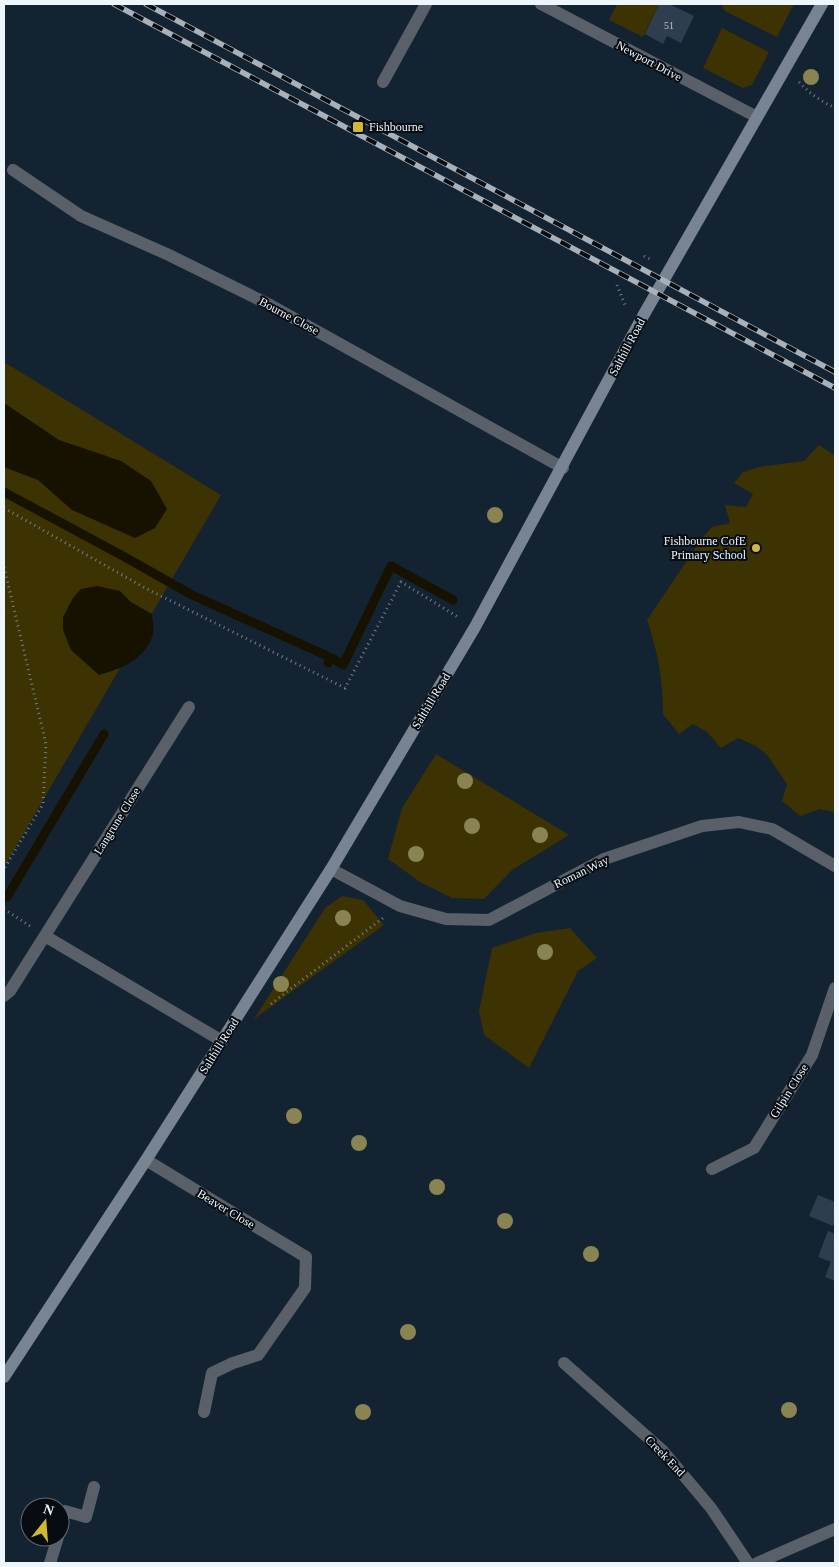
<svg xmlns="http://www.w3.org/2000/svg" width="839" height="1567" viewBox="0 0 839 1567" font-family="Georgia,serif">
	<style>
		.green { fill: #3c3202 }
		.water { fill: #171200 }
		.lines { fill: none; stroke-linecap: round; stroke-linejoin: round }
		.stream { stroke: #171200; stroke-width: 9 }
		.building { fill: #2f3e4f }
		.path { stroke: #737f8b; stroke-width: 3; stroke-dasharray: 1 4; stroke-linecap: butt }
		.lane { stroke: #596069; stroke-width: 12 }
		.street { stroke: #596069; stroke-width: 12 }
		.secondary { stroke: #788491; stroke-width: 12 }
		.rail-casing { stroke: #a7b1bb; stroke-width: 5.5 }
		.rail { stroke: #060c12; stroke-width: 4; stroke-dasharray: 11; stroke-linecap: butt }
		.tree { fill: #8a8452 }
		.poi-dot { fill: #d2b735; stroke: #060c12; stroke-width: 2 }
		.labels { text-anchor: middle; stroke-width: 4; stroke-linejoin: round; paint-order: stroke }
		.number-label { font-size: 10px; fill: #bec7d2 }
		.street-label { font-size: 12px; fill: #edf5fd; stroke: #060c12 }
		.poi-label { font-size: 12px; fill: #edf5fd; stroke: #060c12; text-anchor: start }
	</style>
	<rect width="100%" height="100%" fill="#142332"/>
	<!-- green -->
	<path class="green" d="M617,4H659L643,37L609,20Z
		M723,4H794L777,37L725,11L722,6Z
		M722,28L769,52L752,85L743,88L703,68Z
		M4,362L221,495L4,867Z
		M819,445L835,456V812L820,809L800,816L782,801L787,784L767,755L756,746L738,738L721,748L707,732L693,724L679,734L663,714C663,679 658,653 647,620L702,538L712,527L730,523L725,505L746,507L753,494L734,483L743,472L759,467L804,461Z
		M436,754L569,835L512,870L484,899L452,898L420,882L388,859L402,808Z
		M342,896L363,900L384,925L254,1019L325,908Z
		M570,928L597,958L578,971L529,1068L484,1035L479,1011L492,948L536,933Z"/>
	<!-- water -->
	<path class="water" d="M4,403L59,440L121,461L151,481L167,509L155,528L135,538L72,510L38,480L4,467Z
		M97,586L120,591L131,602L152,614C152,620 155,631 152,637C144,660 120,669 99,675L71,650L63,630V617L73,598L81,589Z"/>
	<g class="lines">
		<!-- stream -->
		<path class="stream" d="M4,492L123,556L192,595L332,658L328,663
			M332,658L343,665L391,566L453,600
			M7,897L104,734"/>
	</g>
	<!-- building -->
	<path class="building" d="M659,4H669L694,16L681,43L667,36L663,44L645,34Z
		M818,1195L835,1202V1220L833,1226L809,1216Z
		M828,1231L835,1234V1281L825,1277L831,1262L818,1257Z"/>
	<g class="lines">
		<!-- path -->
		<path class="path" d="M799,82C810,94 821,101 835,108
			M644,256L652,260
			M617,285L625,305
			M4,508L145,588L345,688L401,582L458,617
			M4,567L46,744L43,804L4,869
			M4,909L30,926
			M271,1004L383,918"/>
		<!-- lane -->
		<path class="lane" d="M204,1412L212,1373L233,1363L258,1355L305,1288L306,1257
			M60,1530L65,1511L86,1517L94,1487
			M50,1563L58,1537"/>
		<!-- street -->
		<path class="street" d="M541,4L757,117
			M383,82L426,4
			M13,170L81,216L169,255L270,305L563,468
			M331,869L400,906L446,919L489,920L604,859L702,826L739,822L772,829L835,866
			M45,936L222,1041
			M4,996L10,991L189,707
			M146,1160L306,1257
			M712,1169L754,1148L812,1055L835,988
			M564,1363L663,1451L711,1508L748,1563
			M757,1563L835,1529"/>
		<!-- secondary -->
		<path class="secondary" d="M4,1377L146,1160L331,869L475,627L643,316L822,4"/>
		<defs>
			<path id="rail" d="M114,4L835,388
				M146,4L835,372"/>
		</defs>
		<!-- rail casing -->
		<use href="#rail" class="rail-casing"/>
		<!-- rail -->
		<use href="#rail" class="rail"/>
	</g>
	<!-- trees -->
	<g class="tree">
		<circle cx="811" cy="77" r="8"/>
		<circle cx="495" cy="515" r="8"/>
		<circle cx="465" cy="781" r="8"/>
		<circle cx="472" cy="826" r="8"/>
		<circle cx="540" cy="835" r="8"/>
		<circle cx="416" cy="854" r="8"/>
		<circle cx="343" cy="918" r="8"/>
		<circle cx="545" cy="952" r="8"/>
		<circle cx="281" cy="984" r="8"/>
		<circle cx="294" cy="1116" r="8"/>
		<circle cx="359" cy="1143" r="8"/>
		<circle cx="437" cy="1187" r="8"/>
		<circle cx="505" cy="1221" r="8"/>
		<circle cx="591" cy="1254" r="8"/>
		<circle cx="408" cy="1332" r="8"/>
		<circle cx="789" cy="1410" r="8"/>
		<circle cx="363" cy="1412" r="8"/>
	</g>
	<!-- markers -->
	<g class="poi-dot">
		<rect x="352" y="121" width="12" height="12" rx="2.5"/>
		<circle cx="756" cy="548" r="5"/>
	</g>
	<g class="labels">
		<!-- number labels -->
		<g class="number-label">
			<text x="669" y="29">51</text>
		</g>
		<!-- street labels -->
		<g class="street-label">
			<text transform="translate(649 61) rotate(28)" y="4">Newport Drive</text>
			<text transform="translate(289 316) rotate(28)" y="4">Bourne Close</text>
			<text transform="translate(627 347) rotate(-62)" y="4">Salthill Road</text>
			<text transform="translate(431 701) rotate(-59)" y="4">Salthill Road</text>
			<text transform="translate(117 821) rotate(-58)" y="4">Langrune Close</text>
			<text transform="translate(581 872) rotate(-26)" y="4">Roman Way</text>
			<text transform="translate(219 1046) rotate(-58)" y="4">Salthill Road</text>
			<text transform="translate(789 1091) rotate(-58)" y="4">Gilpin Close</text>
			<text transform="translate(226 1209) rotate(31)" y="4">Beaver Close</text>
			<text transform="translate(665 1456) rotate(46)" y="4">Creek End</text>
		</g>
		<!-- poi labels -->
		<g class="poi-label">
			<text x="369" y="131">Fishbourne</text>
			<text x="746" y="545" text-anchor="end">Fishbourne CofE<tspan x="746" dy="14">Primary School</tspan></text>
		</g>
	</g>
	<!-- border -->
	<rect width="839" height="1567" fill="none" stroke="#edf5fd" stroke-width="10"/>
	<!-- north arrow -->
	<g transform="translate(45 1522) rotate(17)"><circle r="24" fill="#060c12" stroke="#626970"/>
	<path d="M0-4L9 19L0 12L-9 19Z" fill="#d2b735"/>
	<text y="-8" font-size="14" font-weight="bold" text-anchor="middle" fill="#edf5fd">N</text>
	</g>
</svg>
